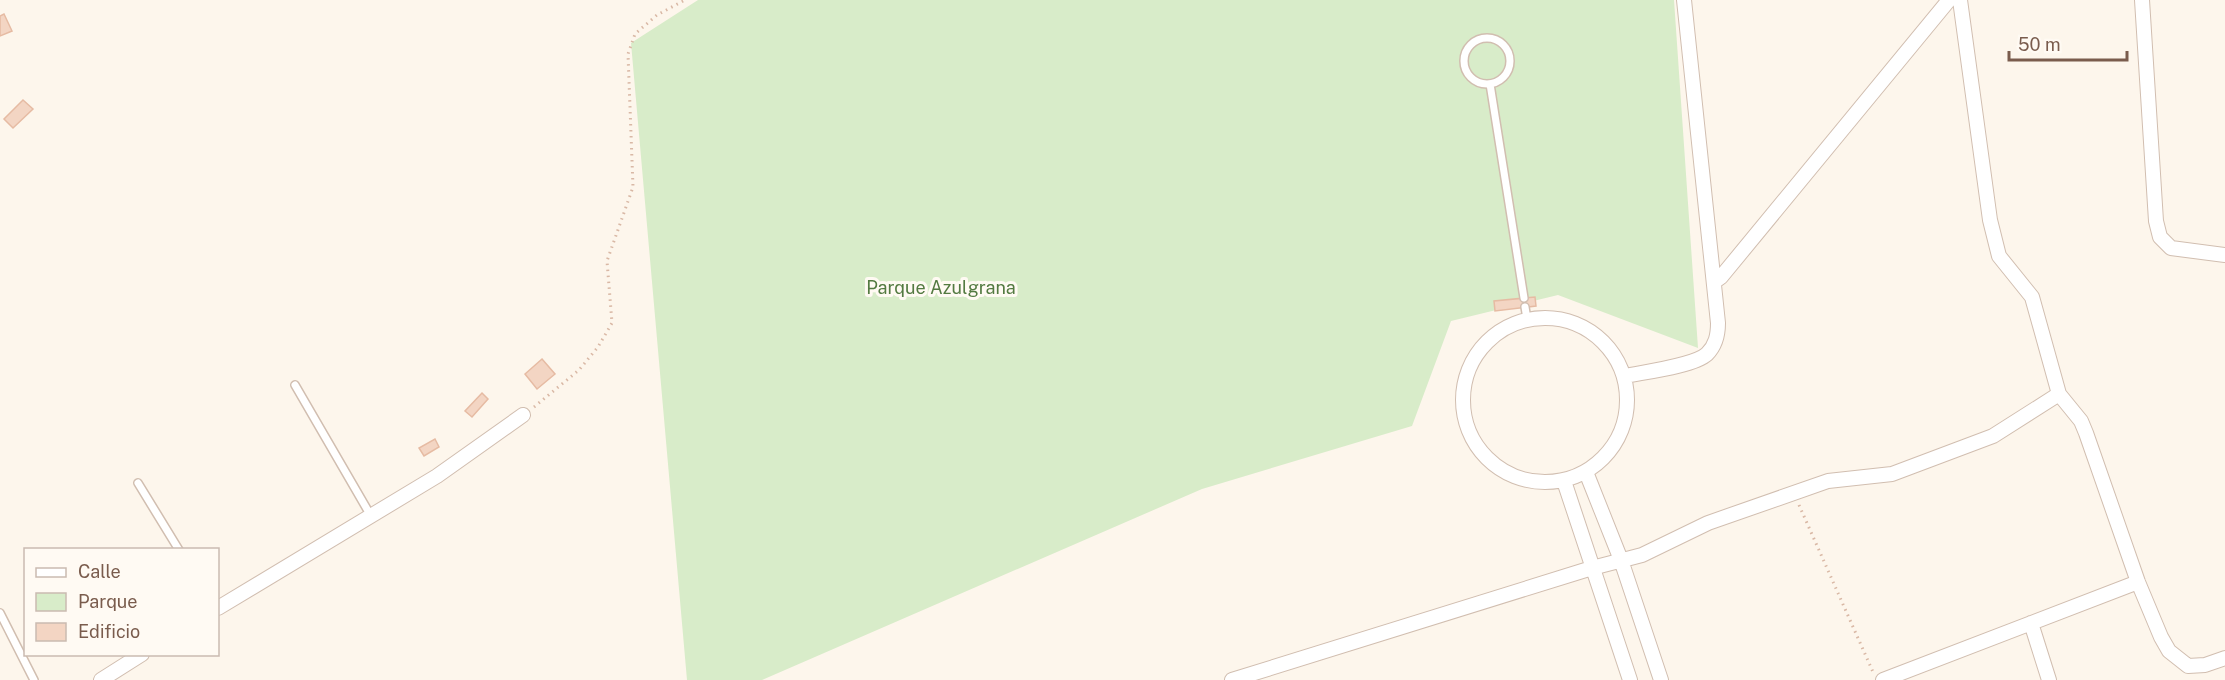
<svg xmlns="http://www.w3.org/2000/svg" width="2225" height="680" viewBox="0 0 2225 680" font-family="'Public Sans',sans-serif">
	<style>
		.green { fill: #d8ecc9 }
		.building { fill: #f3d5c3; stroke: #e6bba3; stroke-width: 1.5 }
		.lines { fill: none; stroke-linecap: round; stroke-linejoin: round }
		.service-casing { stroke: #d1beb0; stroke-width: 10 }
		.minor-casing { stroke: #d1beb0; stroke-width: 16 }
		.path { stroke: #d9b8a5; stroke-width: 3; stroke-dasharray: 1.5 4.5; stroke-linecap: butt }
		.service { stroke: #fff; stroke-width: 7 }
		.minor { stroke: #fff; stroke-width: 14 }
		.labels { text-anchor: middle; stroke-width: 6; stroke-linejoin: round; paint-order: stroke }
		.park-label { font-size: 18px; fill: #537a41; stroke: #fffaf3 }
	</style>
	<rect width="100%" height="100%" fill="#fdf6ec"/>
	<!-- green -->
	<path class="green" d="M698,0H1674L1698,348L1558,295L1451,321L1412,426L1202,489L762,680H687L631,43Z"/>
	<!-- building -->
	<path class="building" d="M4,14L12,31L0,36V16Z
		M23,100L33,109L13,128L4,119Z
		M1535,297L1536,306L1495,311L1494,301Z
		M542,359L555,374L537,389L525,374Z
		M482,393L488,399L472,417L465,411Z
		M435,439L439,447L424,456L419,448Z"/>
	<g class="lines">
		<defs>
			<path id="service" d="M1464 61a23 23 0 1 1 46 0a23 23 0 1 1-46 0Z
				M1490,84L1524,298
				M1525,307L1527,319
				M295,385L371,516
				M138,483L179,550
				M0,613L34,680"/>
			<path id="minor" d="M2142,0L2156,221L2160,237L2171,248L2225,255
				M1714,282L1721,277L1949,0
				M1463 400a82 82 0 1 1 164 0a82 82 0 1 1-164 0Z
				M1625,376C1644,372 1694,366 1707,354C1716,345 1718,335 1718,323L1684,0
				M2059,394L2081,421L2086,433L2138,582L2161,637L2169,651L2188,666L2205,665L2225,658
				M1586,472L1621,560L1661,680
				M1564,481L1630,680
				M218,608L437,476L523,415
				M2031,623L2049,680
				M101,680L142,654
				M1232,680L1592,568L1642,555L1708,523L1828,481L1892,474L1993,436L2059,394L2032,297L1999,256L1990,220L1960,0
				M1883,680L2138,582"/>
		</defs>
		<!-- service casing -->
		<use href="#service" class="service-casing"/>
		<!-- minor casing -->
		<use href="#minor" class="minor-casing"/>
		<!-- path -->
		<path class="path" d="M534,407L579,370L598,347L612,323L607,261L633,187L628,54L635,34L657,15L685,0
			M1799,505L1873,672"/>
		<!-- service -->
		<use href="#service" class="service"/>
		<!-- minor -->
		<use href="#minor" class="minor"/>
	</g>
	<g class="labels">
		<!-- park labels -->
		<g class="park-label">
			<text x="941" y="294">Parque Azulgrana</text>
		</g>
	</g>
	<!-- legend -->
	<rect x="24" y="548" width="195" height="108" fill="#fffaf3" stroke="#cabbb1" stroke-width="1.5"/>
	<rect x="36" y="568" width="30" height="9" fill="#ffffff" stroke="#cabbb1" stroke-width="1.5"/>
	<text x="78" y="578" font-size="18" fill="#7a5c4d">Calle</text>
	<rect x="36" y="593" width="30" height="18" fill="#d8ecc9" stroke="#cabbb1" stroke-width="1.5"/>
	<text x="78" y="608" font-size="18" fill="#7a5c4d">Parque</text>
	<rect x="36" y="623" width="30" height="18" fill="#f3d5c3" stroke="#cabbb1" stroke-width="1.5"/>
	<text x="78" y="638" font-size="18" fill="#7a5c4d">Edificio</text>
	<!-- scale -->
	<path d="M2009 51v9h118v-9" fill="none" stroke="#7a5c4d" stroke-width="3"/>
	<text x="2018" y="51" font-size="18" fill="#7a5c4d" stroke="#fffaf3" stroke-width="4.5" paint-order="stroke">50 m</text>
</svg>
